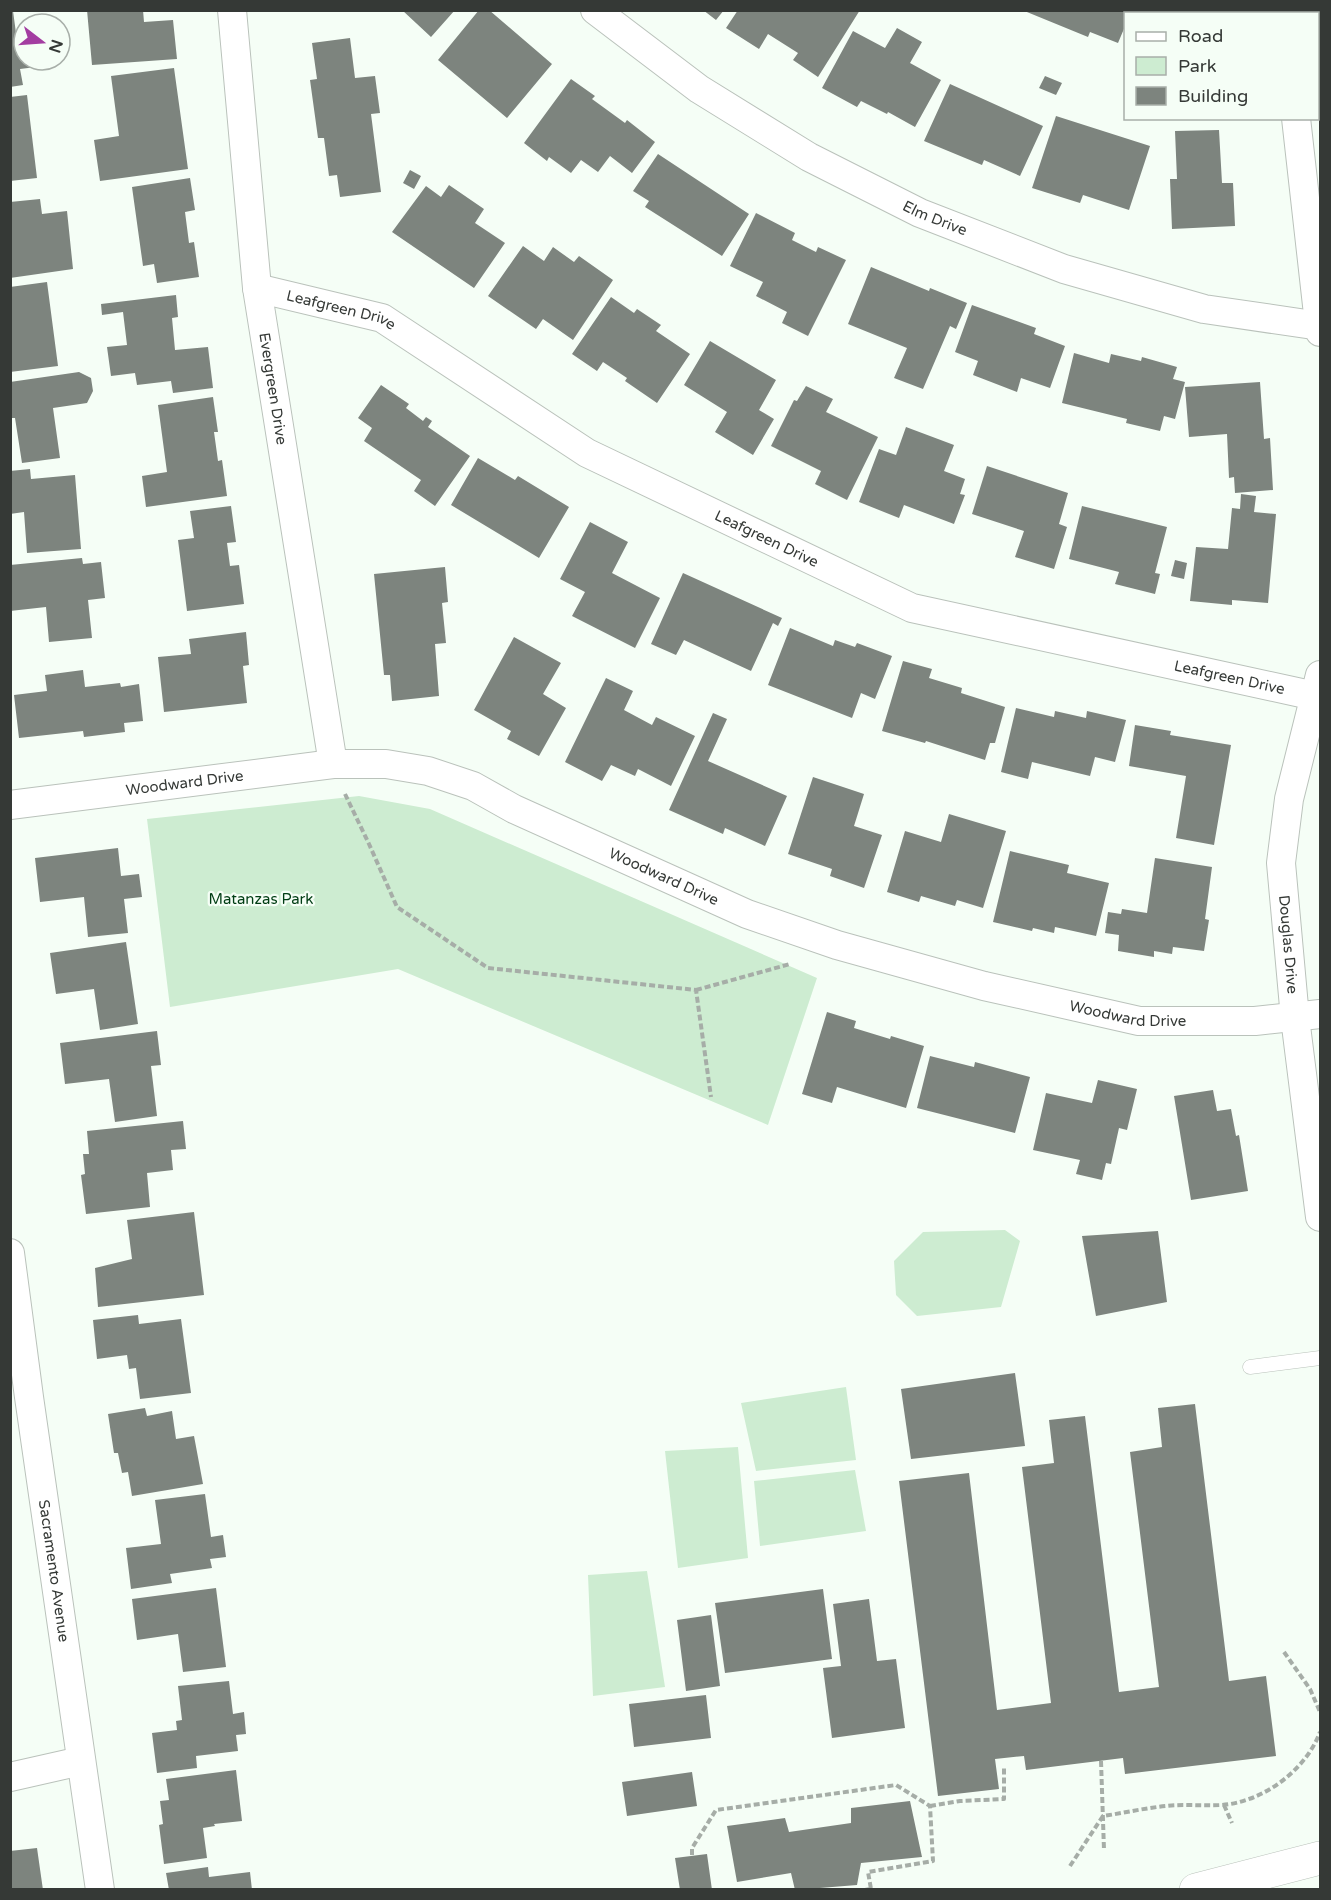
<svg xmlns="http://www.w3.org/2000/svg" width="1331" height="1900" viewBox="0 0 1331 1900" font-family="'Varela Round',sans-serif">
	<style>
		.green { fill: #cdecd1 }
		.building { fill: #7d847e }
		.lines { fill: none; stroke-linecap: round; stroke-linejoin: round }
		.service-casing { stroke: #bac2bb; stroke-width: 15 }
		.minor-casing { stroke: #bac2bb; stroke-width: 30 }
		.tertiary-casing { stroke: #bac2bb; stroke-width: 34 }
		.path { stroke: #a6ada7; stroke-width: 4; stroke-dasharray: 6 3; stroke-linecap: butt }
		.service { stroke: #fff; stroke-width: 14 }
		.minor { stroke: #fff; stroke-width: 28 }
		.tertiary { stroke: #fff; stroke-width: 33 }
		.labels { text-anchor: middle; stroke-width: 4.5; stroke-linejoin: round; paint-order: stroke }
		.street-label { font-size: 15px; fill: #353936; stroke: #f5fef6 }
		.park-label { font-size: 15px; fill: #003d14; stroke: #f5fef6 }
	</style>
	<rect width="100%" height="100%" fill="#f5fef6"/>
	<!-- green -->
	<path class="green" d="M359,796L430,809L817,978L768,1125L398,969L170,1007L147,819Z
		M1005,1230L1020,1241L1001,1307L917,1316L896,1295L894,1261L923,1232Z
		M846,1387L856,1460L756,1471L741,1403Z
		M738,1447L748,1558L678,1568L665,1451Z
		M855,1470L866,1531L760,1546L754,1481Z
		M647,1571L665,1687L593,1696L588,1575Z"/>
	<!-- building -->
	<path class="building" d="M87,10H143L144,22L173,20L177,59L92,65Z
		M402,10H455L431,37Z
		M479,10H489L552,64L507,118L438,60Z
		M703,10H724L716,20Z
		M738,10H860L818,77L793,60L798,53L768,34L759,49L726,28Z
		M1022,10H1131L1130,14H1126V24L1118,43L1090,32L1088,37Z
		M1143,10H1204V14H1143Z
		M10,11H13L16,33L24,32V60H35L36,67L20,69L23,85L10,87Z
		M897,28L922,42L910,63L941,80L915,127L888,112L887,114L861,101L857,107L822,88L853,31L885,48Z
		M350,38L355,78L375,76L380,113L371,114L381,192L340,197L337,175L329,176L324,138H318L310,80L317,79L312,43Z
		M174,68L188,169L100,181L94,140L119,136L111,76Z
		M1045,76L1062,83L1056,95L1039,88Z
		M571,79L595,96L592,99L625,123L627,120L655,142L632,173L610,156L598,172L581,160L571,173L549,157L547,161L524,143Z
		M950,84L1043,126L1020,176L984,160L982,165L924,141Z
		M27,95L37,178L10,181V97Z
		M1056,116L1150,146L1129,210L1083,195L1080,203L1032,188Z
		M1219,130L1222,183H1233L1235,226L1172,229L1170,179H1177L1175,131Z
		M658,154L749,214L722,256L645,207L649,201L633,191Z
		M410,170L421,176L414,189L403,183Z
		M190,178L195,210L185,212L189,243L194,242L199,277L157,283L154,264L143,266L132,187Z
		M449,185L484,209L475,223L505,243L474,288L392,232L426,186L441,197Z
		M40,199L42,214L67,211L73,269L10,278V202Z
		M756,213L795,233L792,240L816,252L818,247L846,260L808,336L782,323L787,312L756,296L763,282L730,266Z
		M523,246L544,261L553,247L574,262L579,256L613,280L573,340L543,319L536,329L488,296Z
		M871,267L929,291L930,288L967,303L956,329L950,326L923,389L894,378L907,348L848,324Z
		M47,282L58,366L10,372V287Z
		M176,295L178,317L172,318L175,350L208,347L213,388L173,393L171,381L137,385L135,373L111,376L107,347L127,345L123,312L102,315L101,304Z
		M611,297L634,313L637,309L661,325L656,331L690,354L657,403L625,381L627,378L603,362L597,371L572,354Z
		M972,305L1036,328L1034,334L1065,346L1050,388L1021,378L1017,392L973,375L978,361L955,352Z
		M710,341L776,380L759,410L774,419L753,455L715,432L727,412L684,385Z
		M1074,353L1109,363L1111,354L1141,361L1142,357L1177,367L1173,379L1185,382L1175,419L1164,416L1160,431L1126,423L1127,419L1062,403Z
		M79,372L91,378L93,391L87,403L53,408L60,458L22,463L15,418H10V382Z
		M1260,382L1264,439L1270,438L1273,490L1235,493L1234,477L1229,478L1227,434L1189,437L1185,387Z
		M381,385L409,404L406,408L423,421L426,417L432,421L428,427L470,456L435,506L414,491L421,480L364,441L372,428L358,418Z
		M806,386L833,399L826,412L878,437L847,500L815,484L821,471L771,446L794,400L797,401Z
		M213,397L218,432H214L218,461L222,460L227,496L146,507L142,476L167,472L158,405Z
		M906,427L954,445L944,471L965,479L960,494L965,495L954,524L904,505L899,518L859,502L879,449L896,455Z
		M478,458L515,480L518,476L569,507L539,558L451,505Z
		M987,466L1068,493L1059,524L1067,527L1054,569L1015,557L1024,531L972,514Z
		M30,469L31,479L75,475L81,549L27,553L24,512L10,514V471Z
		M1241,494L1256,496L1254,512L1276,514L1268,603L1232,600V605L1190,601L1196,547L1228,549L1232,508L1240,509Z
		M231,506L236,542L227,543L230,566L239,565L244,604L187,611L178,540L194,538L190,511Z
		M1082,506L1167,527L1155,573L1160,574L1155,594L1115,584L1119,572L1069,559Z
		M590,522L628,542L612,573L660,598L635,648L572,616L585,592L560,579Z
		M82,558L83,564L101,562L105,598L88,600L92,638L49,642L46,607L10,611V565Z
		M1175,560L1187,563L1184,579L1171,576Z
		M445,567L448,602L442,603L446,643L435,644L439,696L392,701L390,675H384L374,574Z
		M683,573L782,618L778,626L773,623L751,671L684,640L676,655L651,644Z
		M790,628L833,646L835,640L855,647L857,643L892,656L875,699L861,693L852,718L768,685Z
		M246,632L249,665L243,666L247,703L164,712L158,657L191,654L189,639Z
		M514,637L561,663L543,694L566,708L539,756L507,739L511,731L474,710Z
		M903,661L932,669L929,678L962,688L961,693L1005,707L995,743H990L985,760L926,741L925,743L882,731Z
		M83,670L85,687L120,683L121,687L139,684L143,721L124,723L125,732L84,737L83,731L19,738L14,695L47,691L45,675Z
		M606,678L633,691L624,710L652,725L656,717L695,736L671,786L638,769L635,776L611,765L602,781L565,762Z
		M1016,708L1054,717L1055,711L1086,718L1087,711L1126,720L1115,762L1095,757L1090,776L1032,762L1028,779L1001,772Z
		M713,713L727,719L708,761L787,796L765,846L725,828L723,834L669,810Z
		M1135,725L1171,731L1170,735L1231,745L1214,845L1176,838L1186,776L1129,766Z
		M813,777L864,794L854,826L882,835L864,888L830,876L832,869L788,854Z
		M949,814L1006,831L983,908L957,900L955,906L921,896L919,902L887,892L905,831L941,842Z
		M118,848L121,876L139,874L142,897L124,899L128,933L88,937L84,897L40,902L35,858Z
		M1010,851L1069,865L1067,873L1109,883L1096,936L1055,927L1054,933L1033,928L1032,931L993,922Z
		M1155,858L1212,867L1205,919L1209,920L1204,951L1173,947L1172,954L1154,951V957L1118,951L1119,935L1105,933L1108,912L1121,914L1122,909L1147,913Z
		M126,942L138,1024L100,1030L94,989L56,994L50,953Z
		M827,1012L856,1021L854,1028L890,1039L891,1036L924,1046L906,1108L837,1087L832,1103L802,1094Z
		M157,1031L161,1065L151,1066L157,1116L115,1122L109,1079L65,1084L60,1043Z
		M930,1056L974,1067L975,1062L1030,1077L1015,1133L917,1108Z
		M1098,1080L1137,1089L1127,1130L1119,1128L1111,1164L1106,1163L1102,1180L1076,1174L1080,1160L1033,1150L1046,1093L1092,1103Z
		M1213,1090L1217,1111L1231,1109L1236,1136L1239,1135L1248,1191L1191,1200L1174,1096Z
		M183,1121L186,1149L171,1150L173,1170L147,1173L150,1207L86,1214L81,1175L85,1174L83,1154H89L87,1131Z
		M194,1212L204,1295L98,1307L95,1268L132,1259L127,1220Z
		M1158,1231L1167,1302L1096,1316L1082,1236Z
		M138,1315L139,1324L181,1319L191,1393L140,1399L136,1368L129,1369L127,1355L97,1359L93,1320Z
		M1015,1373L1025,1446L911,1459L901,1389Z
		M1195,1404L1229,1681L1266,1676L1276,1756L1125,1774L1123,1758L1026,1770L1024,1756L995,1759L999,1789L938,1796L899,1481L969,1473L997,1710L1051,1703L1022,1467L1054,1463L1049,1420L1085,1416L1119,1692L1159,1687L1130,1452L1162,1447L1158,1408Z
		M145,1408L147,1416L172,1411L176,1439L194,1436L203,1484L132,1496L128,1472L122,1473L118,1453H114L108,1414Z
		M205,1494L211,1537L223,1535L226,1557L210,1559L212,1568L170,1574L172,1583L131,1589L126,1548L161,1544L155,1500Z
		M216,1588L226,1667L183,1672L178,1634L137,1640L132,1599Z
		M823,1589L832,1659L725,1673L715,1603Z
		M869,1599L877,1661L896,1659L905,1728L832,1738L823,1668L841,1666L833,1604Z
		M711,1615L720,1686L686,1691L677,1620Z
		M229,1681L233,1714L244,1712L246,1734L236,1735L238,1751L196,1756L197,1768L157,1773L152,1733L177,1730L176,1721L182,1720L178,1686Z
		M706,1695L711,1738L634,1747L629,1704Z
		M236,1770L242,1821L214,1824L215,1826L203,1828L207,1858L164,1864L159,1825L163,1824L160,1801L169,1800L166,1779Z
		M692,1772L697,1806L627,1816L622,1782Z
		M910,1801L922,1857L861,1863L857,1885L795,1890L791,1873L737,1882L727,1826L785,1818L789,1832L851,1823V1808Z
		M37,1848L43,1890H10V1851Z
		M707,1854L712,1890H680L675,1858Z
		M208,1867L209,1877L250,1872L252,1890H169L166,1873Z"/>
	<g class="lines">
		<defs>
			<path id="service" d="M1250,1367L1320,1358"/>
			<g id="minor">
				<path id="s1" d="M232,10L257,288L333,764"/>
				<path id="s2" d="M595,10L699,89L809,157L920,213L1064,269L1204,309L1320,326"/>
				<path d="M1283,10L1284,14"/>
				<path d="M1296,118L1320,332"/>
				<path id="s3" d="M257,288L382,318L587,453L912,608L1315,696"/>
				<path id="s4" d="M1320,675L1289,799L1281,863L1295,1018L1320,1217"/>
				<path id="s5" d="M10,805L333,764H386L428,771L473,786L514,809L747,914L837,945L984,986L1139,1021H1255L1320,1014"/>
				<path id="s6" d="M10,1253L29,1397L100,1890"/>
				<path d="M10,1777L81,1761"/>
			</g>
			<path id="tertiary" d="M1196,1890L1320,1858"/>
		</defs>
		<!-- service casing -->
		<use href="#service" class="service-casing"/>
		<!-- minor casing -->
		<use href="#minor" class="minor-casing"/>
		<!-- tertiary casing -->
		<use href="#tertiary" class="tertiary-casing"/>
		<!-- path -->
		<path class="path" d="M345,794L369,844L397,907L488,968L696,990L711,1097
			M696,990L790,964
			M1284,1652L1310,1689L1320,1712
			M1101,1761L1104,1850
			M1224,1805L1232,1823
			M930,1806L960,1801L1004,1799V1766
			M692,1855V1848L716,1810L896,1785L930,1806L933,1861L868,1872L871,1889L865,1890
			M1070,1866L1103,1816C1124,1813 1145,1808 1166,1806C1185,1804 1203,1806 1222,1805C1263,1802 1306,1770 1320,1732"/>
		<!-- service -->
		<use href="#service" class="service"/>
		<!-- minor -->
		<use href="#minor" class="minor"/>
		<!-- tertiary -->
		<use href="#tertiary" class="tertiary"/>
	</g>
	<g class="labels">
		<!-- street labels -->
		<g class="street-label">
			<text dy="5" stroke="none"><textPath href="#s2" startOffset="400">Elm Drive</textPath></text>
			<text dy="5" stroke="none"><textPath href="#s3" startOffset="87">Leafgreen Drive</textPath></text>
			<text dy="5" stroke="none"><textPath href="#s1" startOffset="381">Evergreen Drive</textPath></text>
			<text dy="5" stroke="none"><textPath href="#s3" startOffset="573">Leafgreen Drive</textPath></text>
			<text dy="5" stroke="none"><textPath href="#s3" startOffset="1059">Leafgreen Drive</textPath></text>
			<text dy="5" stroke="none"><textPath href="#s5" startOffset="176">Woodward Drive</textPath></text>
			<text dy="5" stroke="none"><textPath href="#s5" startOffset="680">Woodward Drive</textPath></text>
			<text dy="5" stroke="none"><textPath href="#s4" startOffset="274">Douglas Drive</textPath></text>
			<text dy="5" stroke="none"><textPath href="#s5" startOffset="1166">Woodward Drive</textPath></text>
			<text dy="5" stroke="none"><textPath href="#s6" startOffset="321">Sacramento Avenue</textPath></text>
		</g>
		<!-- park labels -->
		<g class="park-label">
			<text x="261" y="904">Matanzas Park</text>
		</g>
	</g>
	<!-- border -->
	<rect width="1331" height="1900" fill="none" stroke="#353936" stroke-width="24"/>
	<!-- legend -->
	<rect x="1124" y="12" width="195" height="108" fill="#f5fef6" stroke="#a8afa9" stroke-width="1.5"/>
	<rect x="1136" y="32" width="30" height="9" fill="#ffffff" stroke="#a8afa9" stroke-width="1.5"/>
	<text x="1178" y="42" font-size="18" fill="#353936">Road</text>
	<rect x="1136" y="57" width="30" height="18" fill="#cdecd1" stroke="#a8afa9" stroke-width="1.5"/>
	<text x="1178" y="72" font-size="18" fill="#353936">Park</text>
	<rect x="1136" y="87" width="30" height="18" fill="#7d847e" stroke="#a8afa9" stroke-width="1.5"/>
	<text x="1178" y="102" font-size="18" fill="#353936">Building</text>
	<!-- north arrow -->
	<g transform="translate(42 42) rotate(107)"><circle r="28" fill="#f5fef6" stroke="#a8afa9" stroke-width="1.5"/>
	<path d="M0-4.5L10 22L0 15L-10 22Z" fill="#a33da1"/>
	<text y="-9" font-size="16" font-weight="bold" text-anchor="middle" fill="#353936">N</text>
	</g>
</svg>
